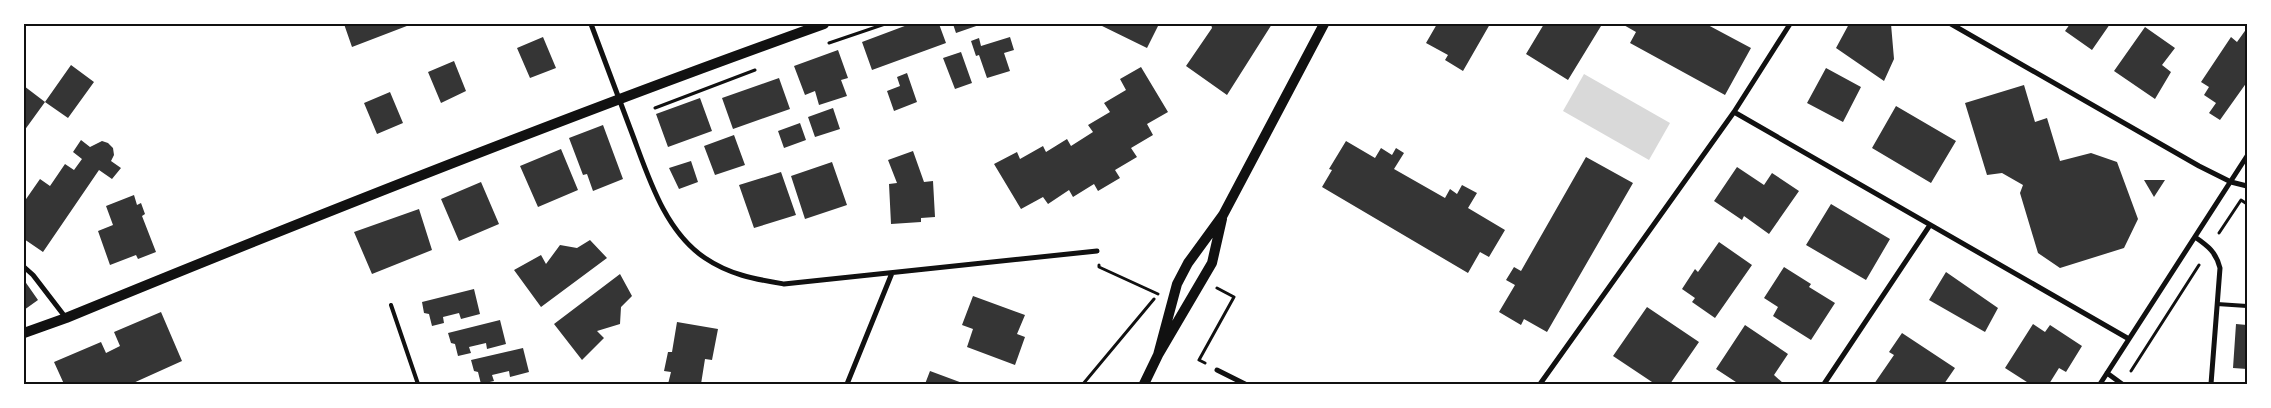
<svg xmlns="http://www.w3.org/2000/svg" width="2271" height="408" viewBox="0 0 2271 408" font-family="'Noto Serif',serif">
	<style>
		.water { fill: #d9d9d9 }
		.building { fill: #353535 }
		.lines { fill: none; stroke-linecap: round; stroke-linejoin: round }
		.path { stroke: #111; stroke-width: 3 }
		.service { stroke: #111; stroke-width: 4 }
		.minor { stroke: #111; stroke-width: 5 }
		.secondary { stroke: #111; stroke-width: 10 }
		.neatline { fill: none; stroke: #111; stroke-width: 2 }
	</style>
	<rect width="100%" height="100%" fill="#fff"/>
	<!-- water -->
	<path class="water" d="M1584,74L1670,123L1649,160L1563,111Z"/>
	<!-- building -->
	<path class="building" d="M344,24H412L352,47Z
		M910,24H939L946,43L872,70L862,42Z
		M953,24H982L956,33Z
		M1098,24H1159L1147,48Z
		M1211,24H1272L1227,95L1186,66L1212,28Z
		M1437,24H1490L1463,71L1445,60L1448,55L1426,43Z
		M1544,24H1598L1601,26L1568,80L1526,54Z
		M1622,24H1706L1751,48L1725,95L1630,43L1636,32Z
		M1849,24H1891L1894,59L1884,81L1836,48Z
		M2070,24H2110L2092,50L2065,31Z
		M2145,27L2175,48L2162,65L2171,72L2155,99L2114,71Z
		M2247,28V82L2220,120L2209,113L2216,103L2204,95L2209,87L2201,82L2231,37L2237,42Z
		M543,37L556,68L530,78L517,48Z
		M1010,37L1014,50L1004,53L1010,71L987,78L979,55L976,56L971,41L979,38L981,46Z
		M838,50L848,78L841,80L847,96L819,105L815,91L805,95L794,66Z
		M961,52L972,83L955,89L943,58Z
		M454,61L466,91L441,103L428,72Z
		M71,65L94,82L68,118L45,102Z
		M1141,67L1168,112L1147,124L1153,135L1131,148L1137,157L1115,170L1120,178L1098,191L1094,184L1073,197L1069,190L1048,204L1043,197L1021,209L994,164L1017,152L1020,159L1043,146L1046,152L1067,139L1071,146L1093,132L1088,125L1110,112L1104,103L1126,90L1120,79Z
		M1826,68L1861,87L1843,122L1807,103Z
		M907,73L917,102L894,111L887,91L900,86L897,77Z
		M779,78L790,109L733,129L722,98Z
		M2024,85L2035,122L2047,118L2060,161L2091,153L2117,162L2138,219L2124,248L2060,268L2038,253L2020,193L2023,185L2002,173L1987,175L1965,103Z
		M24,86L45,102L24,131Z
		M390,92L403,123L377,134L364,103Z
		M700,98L712,131L668,147L656,114Z
		M1896,106L1956,141L1931,183L1872,148Z
		M833,108L840,129L815,137L808,117Z
		M800,123L806,140L784,148L778,131Z
		M603,125L623,179L593,191L587,174L583,175L569,138Z
		M734,135L745,165L715,175L704,146Z
		M81,140L90,147L102,141L108,143L113,148L114,155L111,161L121,168L112,179L99,170L43,252L24,239V202L40,179L50,186L65,164L74,170L82,159L73,152Z
		M1346,141L1375,158L1381,148L1392,155L1396,148L1404,153L1394,169L1445,198L1450,189L1457,194L1462,185L1477,193L1468,208L1505,230L1489,257L1480,252L1468,273L1322,187L1332,170L1329,169Z
		M561,149L578,190L538,207L520,166Z
		M913,151L924,182L933,181L935,217L921,218V222L891,224L889,184L897,183L888,160Z
		M1586,157L1633,183L1547,332L1524,319L1521,325L1499,312L1515,285L1506,280L1514,267L1521,271Z
		M691,161L698,182L679,189L669,168Z
		M832,162L847,205L805,219L791,176Z
		M1737,167L1764,185L1772,173L1799,191L1769,234L1744,216L1742,220L1714,201Z
		M781,172L796,215L754,228L739,185Z
		M2144,180H2165L2154,197Z
		M481,182L499,224L459,241L441,199Z
		M134,195L137,205L141,203L145,214L142,216L156,252L138,259L136,255L110,265L98,231L113,225L106,206Z
		M1831,204L1890,239L1866,280L1806,245Z
		M419,209L432,250L372,274L354,232Z
		M590,240L607,258L541,307L514,270L541,255L546,264L560,245L577,248Z
		M1719,242L1752,265L1715,318L1692,302L1695,298L1682,289L1695,269L1698,272Z
		M1784,267L1811,284L1809,287L1835,303L1811,340L1773,316L1778,307L1764,298Z
		M1946,272L1998,308L1985,332L1929,300Z
		M620,274L632,296L621,307L620,324L597,331L604,338L582,360L554,324Z
		M24,280L38,300L24,310Z
		M474,289L480,314L461,319L459,313L443,317L444,323L432,326L429,314L424,313L422,302Z
		M973,296L1025,315L1017,334L1025,337L1015,365L967,347L973,329L962,325Z
		M1647,307L1699,342L1670,384H1655L1613,356Z
		M161,312L182,361L131,384H64L54,362L101,342L106,353L120,346L114,332Z
		M500,320L506,344L487,349L486,343L469,347L471,353L458,356L455,344L451,343L448,333Z
		M677,322L718,329L712,360L705,359L701,384H668L671,372L664,371L668,352H672Z
		M2033,324L2045,332L2050,325L2082,346L2066,372L2059,368L2049,384H2030L2005,368Z
		M2236,324L2247,325V369L2233,368Z
		M1745,325L1788,354L1774,375L1784,384H1739L1716,369Z
		M1902,333L1955,368L1944,384H1874L1894,355L1889,352Z
		M523,348L529,372L510,377L509,371L492,375L494,381L481,384L478,372L474,371L471,360Z
		M930,371L965,384H925Z"/>
	<g class="lines">
		<!-- path -->
		<path class="path" d="M829,43L885,24
			M655,108L755,70
			M2219,233L2241,200L2247,204
			M1099,265V267L1158,294
			M1205,363L1199,360L1234,297L1217,288
			M2131,371L2199,265
			M1083,384L1154,299"/>
		<!-- service -->
		<path class="service" d="M2217,304L2247,306
			M391,305L418,384"/>
		<!-- minor -->
		<path class="minor" d="M591,24C604,58 617,93 630,128C647,172 663,230 705,258C730,275 755,279 784,284L1097,251
			M1951,24L2199,166L2231,182L2247,186
			M1734,112L2129,339
			M2195,237C2208,246 2216,252 2220,268L2211,384
			M24,267L33,275L66,318
			M1217,370L1245,384
			M2107,373L2122,384
			M847,384L892,273
			M1540,384L1734,112L1790,24
			M1824,384L1930,225
			M2100,384L2247,156"/>
		<!-- secondary -->
		<path class="secondary" d="M24,333L66,318C317,215 569,115 824,24
			M1158,355L1177,284L1188,263L1223,215L1324,24
			M1144,384L1158,355L1212,263L1222,219"/>
	</g>
	<!-- border -->
	<rect width="2271" height="408" fill="none" stroke="#ffffff" stroke-width="50"/>
	<rect x="25" y="25" width="2221" height="358" class="neatline"/>
</svg>
